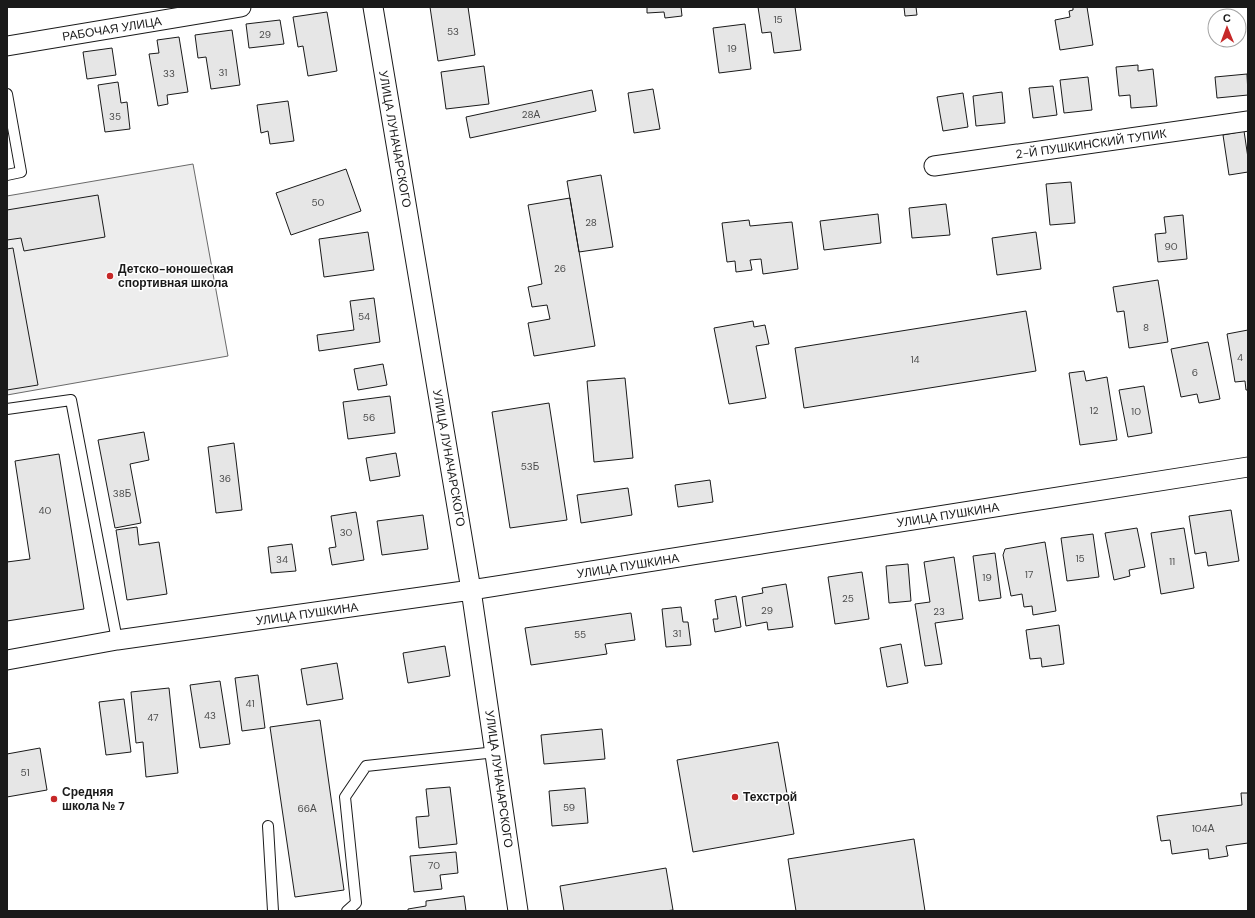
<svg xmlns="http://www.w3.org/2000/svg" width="1255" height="918" viewBox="0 0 1255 918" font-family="'DM Sans',sans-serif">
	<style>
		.built { fill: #ededed; stroke: #6a6a6a }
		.building { fill: #e6e6e6; stroke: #1a1a1a }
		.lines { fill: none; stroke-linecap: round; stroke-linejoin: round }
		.service-casing { stroke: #1a1a1a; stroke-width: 12 }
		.minor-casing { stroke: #1a1a1a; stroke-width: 21 }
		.service { stroke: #fff; stroke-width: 10 }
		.minor { stroke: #fff; stroke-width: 19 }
		.poi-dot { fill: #c62828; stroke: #fff; stroke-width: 1.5 }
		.labels { text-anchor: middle; stroke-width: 3; stroke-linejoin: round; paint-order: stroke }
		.number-label { font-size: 10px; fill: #4d4d4d }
		.street-label { font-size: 12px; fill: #1a1a1a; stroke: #fff }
		.poi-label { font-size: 12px; font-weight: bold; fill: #1a1a1a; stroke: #fff; text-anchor: start }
	</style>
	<rect width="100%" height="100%" fill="#fff"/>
	<!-- built -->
	<path class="built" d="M193,164L228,356L7,395V196Z"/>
	<!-- building -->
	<path class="building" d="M430,7H470H468L475,55L438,61Z
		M647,7H681L682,16L665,18L664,12L647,13Z
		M758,7H795L801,50L774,53L771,32L762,33Z
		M904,7H916L917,15L905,16Z
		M1073,7H1087L1093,45L1060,50L1055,20L1070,17L1069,11L1073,10Z
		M327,12L337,71L308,76L303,46L298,47L293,17Z
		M280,20L284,44L249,48L246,24Z
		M745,24L751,69L719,73L713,28Z
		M232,30L240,85L211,89L206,57L198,58L195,35Z
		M179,37L188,92L167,95L168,104L158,106L149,54L159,53L157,40Z
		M112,48L116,75L87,79L83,52Z
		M1138,65V71L1153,69L1157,106L1131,108L1130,95L1119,96L1116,67Z
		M484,66L489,104L446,109L441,72Z
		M1247,74L1248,95L1217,98L1215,77Z
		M1088,77L1092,110L1064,113L1060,80Z
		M118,82L121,103L127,102L130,129L105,132L98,85Z
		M1053,86L1057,115L1033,118L1029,88Z
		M653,89L660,129L634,133L628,93Z
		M592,90L596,111L470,138L466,117Z
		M1002,92L1005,123L976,126L973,96Z
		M963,93L968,127L943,131L937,97Z
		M288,101L294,141L270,144L268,131L261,133L257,105Z
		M1244,131L1248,158V172L1229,175L1223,135Z
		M346,169L361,211L291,235L276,193Z
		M601,175L613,247L579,252L567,181Z
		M1071,182L1075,223L1050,225L1046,184Z
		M98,195L105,237L24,251L21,238L7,240V210Z
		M570,198L595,346L534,356L528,323L550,319L547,305L532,307L528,287L542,284L528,205Z
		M946,204L950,235L912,238L909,208Z
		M878,214L881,243L824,250L820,221Z
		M1183,215L1187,259L1158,262L1155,234L1166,233L1164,217Z
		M749,220L750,226L792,222L798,269L763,274L761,259L750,260L752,270L736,272L735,261L727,262L722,223Z
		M368,232L374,270L324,277L319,239Z
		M1036,232L1041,269L997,275L992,238Z
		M13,248L38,385L7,390V249Z
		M1158,280L1168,342L1129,348L1124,311L1117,312L1113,287Z
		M374,298L380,342L319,351L317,335L354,330L350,301Z
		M1026,311L1036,371L804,408L795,348Z
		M753,321L754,327L765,325L769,344L756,346L766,398L729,404L714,328Z
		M1248,330V390H1246L1245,381L1235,382L1227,334Z
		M1208,342L1220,399L1199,403L1197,394L1181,397L1171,349Z
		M383,364L387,385L358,390L354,369Z
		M1084,371L1086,381L1107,377L1117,440L1080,445L1069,373Z
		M625,378L633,458L594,462L587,381Z
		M1144,386L1152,433L1128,437L1119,390Z
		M390,396L395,433L348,439L343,402Z
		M549,403L567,520L510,528L492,412Z
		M144,432L149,460L130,464L141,523L115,528L98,440Z
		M234,443L242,510L216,513L208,447Z
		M396,453L400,476L370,481L366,458Z
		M59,454L84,609L7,621V562L30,559L15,461Z
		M710,480L713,502L678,507L675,485Z
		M628,488L632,515L581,523L577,495Z
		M1231,510L1239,561L1208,566L1206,552L1195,554L1189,516Z
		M356,512L364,560L332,565L329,548L336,547L331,516Z
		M423,515L428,549L382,555L377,521Z
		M137,527L139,545L159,542L167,594L127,600L116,530Z
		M1137,528L1145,567L1129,570L1130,576L1114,580L1105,533Z
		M1184,528L1194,588L1161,594L1151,533Z
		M1093,534L1099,577L1067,581L1061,538Z
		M1045,542L1056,611L1033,615L1032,606L1024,607L1022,594L1011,596L1003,555L1005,549Z
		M292,544L296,571L271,573L268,547Z
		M995,553L1001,598L979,601L973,556Z
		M954,557L963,619L935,623L942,664L925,666L915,604L930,602L924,562Z
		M908,564L911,601L889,603L886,566Z
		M862,572L869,619L835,624L828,577Z
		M786,584L793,627L768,630L767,622L746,626L742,597L763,593L762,588Z
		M736,596L741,627L715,632L713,619H718L715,600Z
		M681,607L683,622H688L691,645L666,647L662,609Z
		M631,613L635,640L605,644L607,654L531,665L525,628Z
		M1059,625L1064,664L1042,667L1041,658L1030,659L1026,630Z
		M901,644L908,683L887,687L880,648Z
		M445,646L450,676L408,683L403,653Z
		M337,663L343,699L307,705L301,669Z
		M258,675L265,728L242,731L235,678Z
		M220,681L230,744L200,748L190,685Z
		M169,688L178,773L146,777L143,742L136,743L131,692Z
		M124,699L131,752L106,755L99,702Z
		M320,720L344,890L295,897L270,727Z
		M602,729L605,759L544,764L541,735Z
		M778,742L794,834L693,852L677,760Z
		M40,748L47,790L7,797V754Z
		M450,787L457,844L419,848L416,817L429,816L426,789Z
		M585,788L588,823L552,826L549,791Z
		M1241,793H1248V843L1226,846L1228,856L1209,859L1208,849L1172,854L1170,840L1161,841L1157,816L1242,805Z
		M914,839L925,911H796L788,859Z
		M456,852L458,873L440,875L442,889L414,892L410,856Z
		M666,868L673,910L665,911H564L560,886Z
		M464,896L466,911H408V909L426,906V901Z"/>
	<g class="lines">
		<defs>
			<path id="service" d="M7,94L21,172L7,175
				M7,409L71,400L117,640
				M268,826L273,911
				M347,911L356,903L345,797L366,766L496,752"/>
			<path id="minor" d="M373,7L471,590L518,911
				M7,46L241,7
				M934,166L1248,121
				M7,660L117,640L471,590L1248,467"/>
		</defs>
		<!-- service casing -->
		<use href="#service" class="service-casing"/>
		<!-- minor casing -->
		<use href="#minor" class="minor-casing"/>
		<!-- service -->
		<use href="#service" class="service"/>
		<!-- minor -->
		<use href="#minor" class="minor"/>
	</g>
	<!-- markers -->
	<g class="poi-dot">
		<circle cx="110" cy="276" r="4"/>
		<circle cx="735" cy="797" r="4"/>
		<circle cx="54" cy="799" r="4"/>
	</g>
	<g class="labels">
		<!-- number labels -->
		<g class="number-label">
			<text x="778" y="23">15</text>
			<text x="453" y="35">53</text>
			<text x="265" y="38">29</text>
			<text x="732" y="52">19</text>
			<text x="223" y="76">31</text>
			<text x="169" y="77">33</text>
			<text x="531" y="118">28А</text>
			<text x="115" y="120">35</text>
			<text x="318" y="206">50</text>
			<text x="591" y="226">28</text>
			<text x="1171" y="250">90</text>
			<text x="560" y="272">26</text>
			<text x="364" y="320">54</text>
			<text x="1146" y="331">8</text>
			<text x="1240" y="361">4</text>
			<text x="915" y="363">14</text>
			<text x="1195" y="376">6</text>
			<text x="1094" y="414">12</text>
			<text x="1136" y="415">10</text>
			<text x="369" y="421">56</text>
			<text x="530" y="470">53Б</text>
			<text x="225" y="482">36</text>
			<text x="122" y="497">38Б</text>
			<text x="45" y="514">40</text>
			<text x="346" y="536">30</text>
			<text x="1080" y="562">15</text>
			<text x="282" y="563">34</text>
			<text x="1172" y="565">11</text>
			<text x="1029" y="578">17</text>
			<text x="987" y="581">19</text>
			<text x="848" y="602">25</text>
			<text x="767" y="614">29</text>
			<text x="939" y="615">23</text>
			<text x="677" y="637">31</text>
			<text x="580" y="638">55</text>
			<text x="250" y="707">41</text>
			<text x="210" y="719">43</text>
			<text x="153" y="721">47</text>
			<text x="25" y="776">51</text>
			<text x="569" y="811">59</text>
			<text x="307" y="812">66А</text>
			<text x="1203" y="832">104А</text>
			<text x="434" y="869">70</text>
		</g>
		<!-- street labels -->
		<g class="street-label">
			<text transform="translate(112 29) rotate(-9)" y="4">РАБОЧАЯ УЛИЦА</text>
			<text transform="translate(395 139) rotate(80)" y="4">УЛИЦА ЛУНАЧАРСКОГО</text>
			<text transform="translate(1091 144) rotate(-8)" y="4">2-Й ПУШКИНСКИЙ ТУПИК</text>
			<text transform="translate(449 458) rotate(80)" y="4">УЛИЦА ЛУНАЧАРСКОГО</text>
			<text transform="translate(948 515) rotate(-9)" y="4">УЛИЦА ПУШКИНА</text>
			<text transform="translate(628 566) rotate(-9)" y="4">УЛИЦА ПУШКИНА</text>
			<text transform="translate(307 614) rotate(-8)" y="4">УЛИЦА ПУШКИНА</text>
			<text transform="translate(499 779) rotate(82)" y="4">УЛИЦА ЛУНАЧАРСКОГО</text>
		</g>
		<!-- poi labels -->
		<g class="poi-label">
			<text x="118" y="273">Детско-юношеская<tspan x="118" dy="14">спортивная школа</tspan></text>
			<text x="62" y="796">Средняя<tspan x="62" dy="14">школа № 7</tspan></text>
			<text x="743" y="801">Техстрой</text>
		</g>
	</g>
	<!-- border -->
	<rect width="1255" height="918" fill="none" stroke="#1a1a1a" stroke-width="16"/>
	<!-- north arrow -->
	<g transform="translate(1227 28) rotate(359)"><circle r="19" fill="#ffffff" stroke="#a3a3a3"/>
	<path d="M0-3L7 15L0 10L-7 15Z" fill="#c62828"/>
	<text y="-6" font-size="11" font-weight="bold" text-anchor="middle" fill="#1a1a1a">С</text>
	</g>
</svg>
